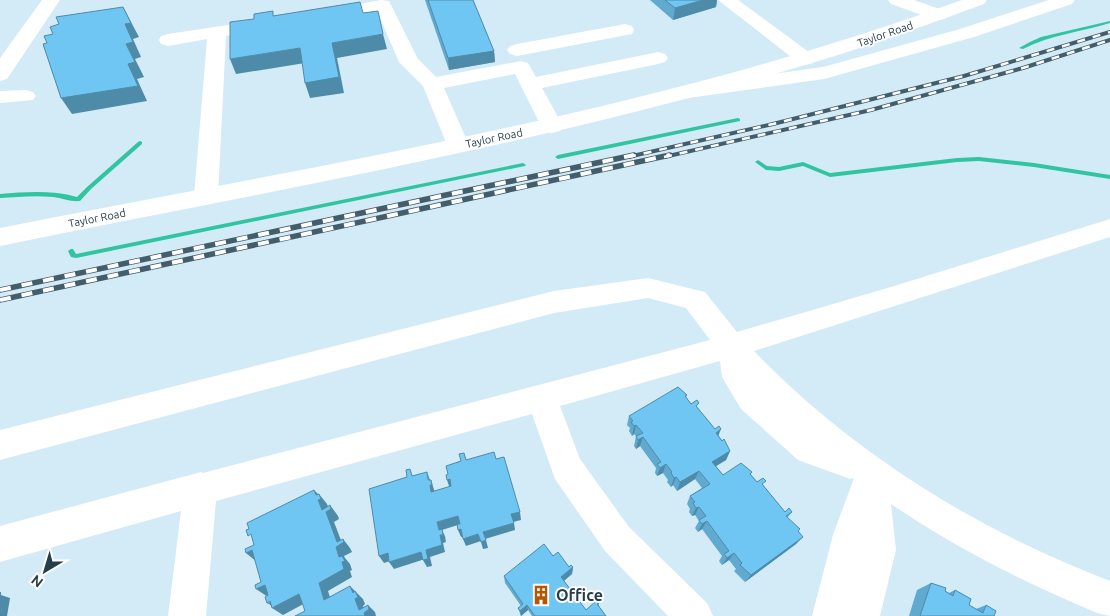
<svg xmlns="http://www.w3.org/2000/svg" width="1110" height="616" viewBox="0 0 1110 616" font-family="Ubuntu,sans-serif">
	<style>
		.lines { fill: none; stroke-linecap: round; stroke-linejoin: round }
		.stream { fill: #31c4a1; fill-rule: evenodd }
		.minor { fill: #fff; fill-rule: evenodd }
		.major { fill: #fff; fill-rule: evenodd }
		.highway { fill: #fff; fill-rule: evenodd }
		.rail-far1-casing { stroke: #445d6a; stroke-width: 4 }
		.rail-casing { stroke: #445d6a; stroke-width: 5.5 }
		.rail-far1 { stroke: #fff; stroke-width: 2.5; stroke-dasharray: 8; stroke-linecap: butt }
		.rail { stroke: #fff; stroke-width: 4; stroke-dasharray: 11; stroke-linecap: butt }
		.wall { fill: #60aad0 }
		.shaded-wall { fill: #4e8ba9 }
		.building { fill: #70c6f2; stroke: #4e8ba9 }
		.labels { text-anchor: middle; stroke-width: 4; stroke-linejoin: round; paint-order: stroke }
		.far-street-label { font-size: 11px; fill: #243d4a; stroke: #fff }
		.near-poi-label { font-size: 16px; font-weight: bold; fill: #243d4a; stroke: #fff; text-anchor: start }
	</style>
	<rect width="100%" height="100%" fill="#d3eaf7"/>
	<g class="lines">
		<!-- stream -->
		<path class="stream" d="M1110,21V23C1080,32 1050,35 1023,49L1019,48L1030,42L1041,37Z
			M738,118L740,119V121L558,159L555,157L558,155Z
			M140,141L142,142V144L91,189L80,201C71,202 62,198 53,197C35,195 17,197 0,198V194C26,192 52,190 77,197L87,187L138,142Z
			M979,157L1034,163L1110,175V179L1034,167L979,161L957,162L830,177L803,166L779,171L766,170L755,162L758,160L767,166L779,167L803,162L830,173L957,158Z
			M523,163L526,165L525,166L76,258L71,257L68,251L71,249H73L76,254Z"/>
		<!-- minor -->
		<path class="minor" d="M42,0H60L7,79L0,81V58Z
			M381,0L389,1L418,59L436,77L521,61L528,63L536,77L658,52L665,54L668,58L665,62L658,64L542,88L563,126L560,131L552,133L544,131L541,126L515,74L444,88L469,145L466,150L458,152L450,150L447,145L423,86L399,62L377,11L324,20L318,19L315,15L318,11L324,10Z
			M718,0H738L813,55L816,59L813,63L806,65L799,63Z
			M888,0H914L945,11L948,15L945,19L939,20L933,19L891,4Z
			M267,19L273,20L276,24L273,28L226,36L218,196L214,202L206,204L198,202L194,196L207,39L168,46L161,44L159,40L161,36L168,34Z
			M625,24L632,26L634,30L632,34L517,56L510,54L507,50L510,46L517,44Z
			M26,90L33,92L36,96L33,100L0,103V91Z
			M1110,219V237L754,351C827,427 918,491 1012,538C1044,554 1077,568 1110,581V616L1097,613C1022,581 959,550 891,504L896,550L880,616H812L833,535L854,478L850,479L798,460L741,409L722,377L720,361L560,406L580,459L629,527L707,603L713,616H668L605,551L555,479L532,414L216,501L206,616H168L181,511L0,562V526L201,472L203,473L710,340L686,308L648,298L554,313L0,460V430L554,291L648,278L705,292L737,332L891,287Z"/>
		<!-- major -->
		<path class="major" d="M962,0H987L984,4C935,22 885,40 835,56C562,141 279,189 0,246V228C323,164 651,113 962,0Z"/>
		<!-- highway -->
		<path class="highway" d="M1049,0H1075L1072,4L974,37L824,79L681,99L674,97L671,93L674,89L681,87L823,67L960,29Z"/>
		<defs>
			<path id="rail-far1" d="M628,157L773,124L964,76L1110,32
				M664,157L871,110L1023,68L1110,40"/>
			<path id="rail" d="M0,290L634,155
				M0,300L670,155"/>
		</defs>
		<!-- rail-far1 casing -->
		<use href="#rail-far1" class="rail-far1-casing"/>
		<!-- rail casing -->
		<use href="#rail" class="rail-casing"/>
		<!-- rail-far1 -->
		<use href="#rail-far1" class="rail-far1"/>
		<!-- rail -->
		<use href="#rail" class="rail"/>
	</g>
	<!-- wall -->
	<path class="wall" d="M425,0H473L494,51L495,62L449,70Z
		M650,0H717L716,7L673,20Z
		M687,395L686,397L691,404L698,408L730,451L726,460L716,466L723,475L750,474L757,482L763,485L785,512H792L787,518L798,531L796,544L745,582L734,571L736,569L729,560L722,565L719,561L722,556L702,529L698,532L695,528L699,521L695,515L692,516L689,512L690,509L687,504L690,496L702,488L695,479L677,491L673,485L671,487L667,482L668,480L663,473L657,476L655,473L656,468L640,446L636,449L634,446L636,436L634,434L632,436L629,431L630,428L627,425L629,416Z
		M569,567H573L572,574L564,581L586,610L599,602V606L606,616H532L528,610L521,616L518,608L521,606L505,583L504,576Z
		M931,583L949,593L955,590L969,605L976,609L986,605L994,616H909L917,590Z"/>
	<!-- shaded-wall -->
	<path class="shaded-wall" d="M703,0H717L716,7L673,20L675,8Z
		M123,7L139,37L133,39L141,57L135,59L144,77L137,79L147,101L72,114L61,98L128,64Z
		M383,34L387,49L337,58L344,93L310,98L305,83L332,43Z
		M300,48L305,63L236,74L230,59Z
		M494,51L495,62L449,70L448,58Z
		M636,425L634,434L632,436L634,426Z
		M721,429L717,439L716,433Z
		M643,437L640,446L636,449L638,440Z
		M730,451L726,460L708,471L712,462Z
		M666,464L663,473L657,476L660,468Z
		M699,471L695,479L677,491L680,482Z
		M427,472L430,480H431L435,493L431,492Z
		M676,477L673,485L671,487L674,478Z
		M450,479L452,488L450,489L447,480Z
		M314,490L321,497L319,494L327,504L329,509L330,505L338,516L339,519L334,522L342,543L343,539L350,548L352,552L344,556L345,558L350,564L352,570L350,571L352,577L328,591L333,607L324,600L319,583L339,557L336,547L337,542L322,510Z
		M699,507L695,515L692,516L696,508Z
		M520,512L521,520L513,522L511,514Z
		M458,516L461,524L442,530L445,536L446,542L443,543L445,552L430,557L432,566L427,567L423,560L426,550L439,530L437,522Z
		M707,521L702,529L698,532L702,524Z
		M514,523L515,530L485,539L483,532Z
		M461,529L464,536L461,537L458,530Z
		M478,534L481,541L466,546L463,539Z
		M803,537L796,544L745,582L751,575Z
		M486,540L488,548L483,549L481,542Z
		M252,550L257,562L246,553Z
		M421,552L425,559L394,569L389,562Z
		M388,553L393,560L384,563L379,556Z
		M734,553L729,560L722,565L727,558Z
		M573,567L572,574L561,583V577Z
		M265,585L276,592L268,597L256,589Z
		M350,586L363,599L365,604L363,606L365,612L368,605L375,612L376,616H365L359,610Z
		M0,592H1V595L10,598L7,616H0Z
		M299,594L309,601L283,615L272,608L274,607L267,603Z
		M527,605L528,610L521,616L520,611Z"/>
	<!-- building -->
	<path class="building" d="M428,0H473L494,51L448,58Z
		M665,0H703L675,8Z
		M360,2L363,13L378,11L383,34L332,43L339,77L305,83L300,48L230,59V22L254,19V14L273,11V16Z
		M123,7L131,23L125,24L133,42L126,44L135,62L128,64L138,86L61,98L43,44L47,43L44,36L53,34L50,27L59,24L56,17Z
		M678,387L687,395L685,396L691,404L697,400L699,403L696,406L715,429L719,426L721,429L716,433L722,441L724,439L730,451L712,462L723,475L741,463L752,472L750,474L757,482L763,478L766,481L762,484L785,512L789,508L792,512L786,516L800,529L798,531L803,537L751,575L740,565L742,563L734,553L727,558L724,554L729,551L707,521L702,524L699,520L706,516L699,507L696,508L693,503L695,502L690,496L710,484L699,471L680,482L676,477L674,478L671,473L672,472L666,464L660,468L657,464L661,462L643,437L638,440L636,436L643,433L636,425L634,426L631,422L633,421L629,416Z
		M494,452L496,459L504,457L520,512L511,514L514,523L483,532L486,540L481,542L478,534L463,539L461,529L458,530L457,524H460L458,516L437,522L439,530L442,529L443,535H440L442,545L426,550L428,559L423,560L421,552L389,562L388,553L379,556L369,489L407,477L406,470L410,469L412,476L427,472L428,480H431L432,485H430L431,492L451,486L450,479L447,480L446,475L448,474L446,466L461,461L459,454L464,453L466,460Z
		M314,490L316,495L319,494L321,499L318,500L322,510L330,505L331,509L326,512L337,542L343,539L344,542L336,547L339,557L342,556L345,561L342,562L344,569L319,583L324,600L350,586L353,593L355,591L358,597L355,599L359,610L368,605L369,609L364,613L365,616H295L305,611L299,594L272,608L270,601L267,603L265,597L268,595L265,585L256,589L255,585L261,582L252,550L246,553L245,549L254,545L251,534L248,536L246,530L249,529L247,523Z
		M544,544L553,556L558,552L569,567L571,565L573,567L561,577L586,610L597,600L599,602L597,604L606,616H535L527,605L520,611L518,608L523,604L504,576Z
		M931,583L946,588L945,591L953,596L955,590L971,599L969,605L983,613L986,605L996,611L994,616H920Z"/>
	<!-- icons -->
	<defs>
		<symbol id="building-bare" viewBox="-9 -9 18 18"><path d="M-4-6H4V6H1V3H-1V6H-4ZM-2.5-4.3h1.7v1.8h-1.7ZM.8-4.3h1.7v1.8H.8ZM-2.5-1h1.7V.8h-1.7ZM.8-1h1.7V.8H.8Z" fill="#b45700" stroke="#fff" stroke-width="2.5" paint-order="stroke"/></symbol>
	</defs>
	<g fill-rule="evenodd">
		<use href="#building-bare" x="527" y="581" width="28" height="28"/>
	</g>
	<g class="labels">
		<!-- far-street labels -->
		<g class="far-street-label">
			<text transform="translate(885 34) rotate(-19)" y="4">Taylor Road</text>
			<text transform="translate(494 138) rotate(-12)" y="4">Taylor Road</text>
			<text transform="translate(97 218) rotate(-11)" y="4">Taylor Road</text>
		</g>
		<!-- near-poi labels -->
		<g class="near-poi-label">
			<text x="556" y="601">Office</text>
		</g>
	</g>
	<!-- north arrow -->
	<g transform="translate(45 571) rotate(218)" stroke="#ffffff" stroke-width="4" paint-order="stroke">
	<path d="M0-4L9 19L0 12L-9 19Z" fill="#243d4a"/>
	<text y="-8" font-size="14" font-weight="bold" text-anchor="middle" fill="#243d4a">N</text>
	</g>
</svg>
